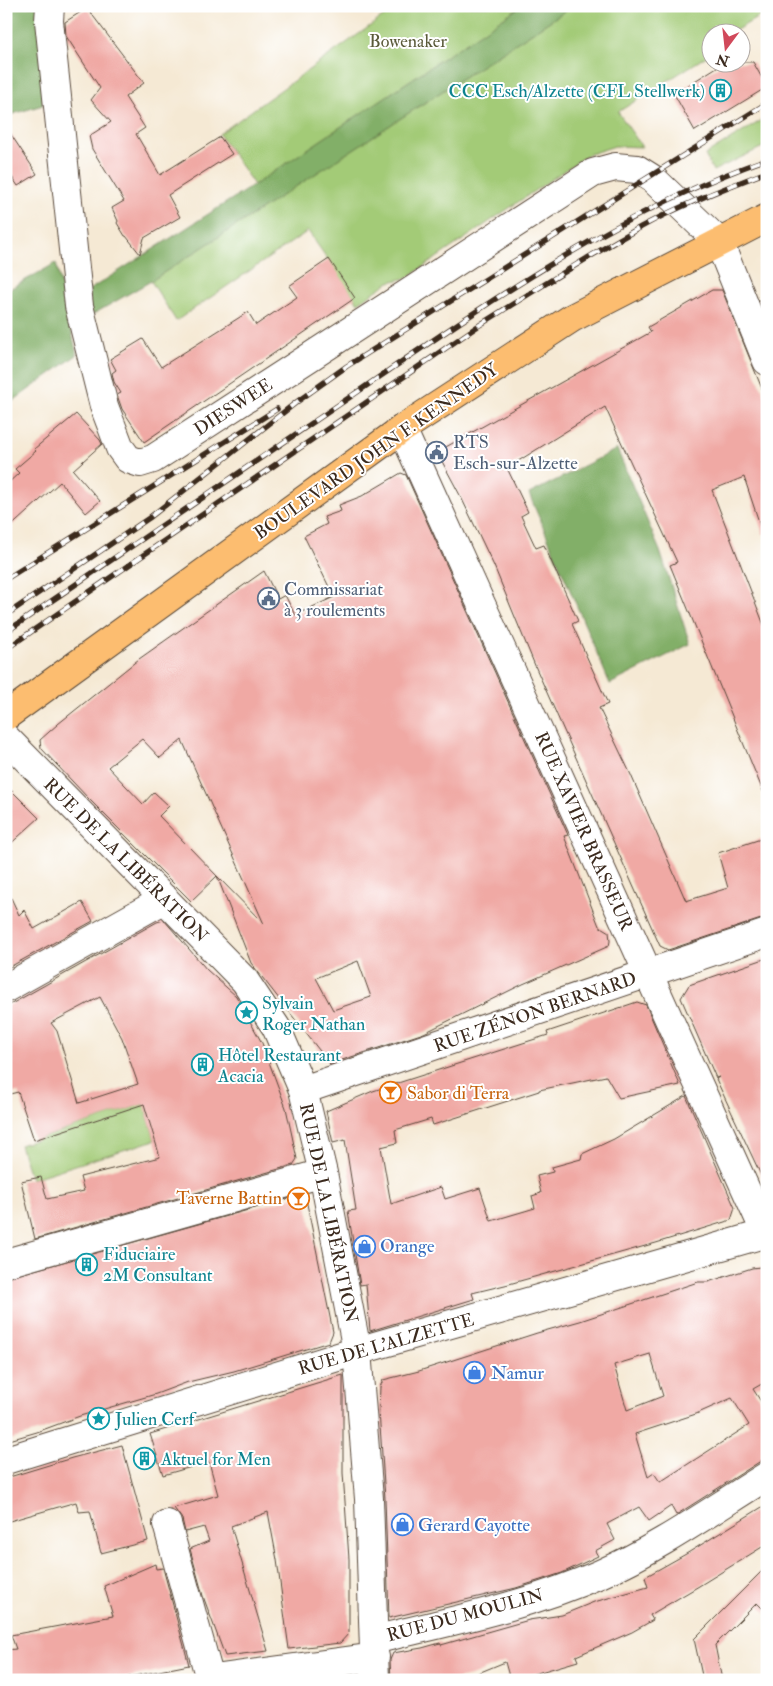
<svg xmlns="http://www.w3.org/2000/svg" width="773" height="1686" viewBox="0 0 773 1686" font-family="'IM FELL Double Pica',serif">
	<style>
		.green { fill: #a3cb77; stroke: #6f7a4a }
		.forest { fill: #82af68; stroke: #5e6c43 }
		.building { fill: #f0a9a4; fill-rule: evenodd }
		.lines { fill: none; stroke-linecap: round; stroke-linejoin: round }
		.minor-casing { stroke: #574739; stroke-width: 30 }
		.major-casing { stroke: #574739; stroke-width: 30 }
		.minor { stroke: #fff; stroke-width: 28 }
		.major { stroke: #fcbd6f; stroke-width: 28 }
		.rail-casing { stroke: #3b2a1e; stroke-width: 5.5 }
		.rail { stroke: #fff; stroke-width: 4; stroke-dasharray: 11; stroke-linecap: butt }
		.labels { text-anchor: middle; stroke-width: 4; stroke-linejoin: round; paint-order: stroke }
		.park-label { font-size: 18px; fill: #5a5a39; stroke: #fff }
		.culture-label { font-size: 18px; fill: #0d838f; stroke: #fff; text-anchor: start }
		.street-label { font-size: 18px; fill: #3b2a1e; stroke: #fff }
		.service-label { font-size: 18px; fill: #4e5e75; stroke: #fff; text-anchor: start }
		.food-label { font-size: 18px; fill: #c56008; stroke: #fff; text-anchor: start }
		.shop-label { font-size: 18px; fill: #366cbe; stroke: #fff; text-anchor: start }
	</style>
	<rect width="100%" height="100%" fill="#fff"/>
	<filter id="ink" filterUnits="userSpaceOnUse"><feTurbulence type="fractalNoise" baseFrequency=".02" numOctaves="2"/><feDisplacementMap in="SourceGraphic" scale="10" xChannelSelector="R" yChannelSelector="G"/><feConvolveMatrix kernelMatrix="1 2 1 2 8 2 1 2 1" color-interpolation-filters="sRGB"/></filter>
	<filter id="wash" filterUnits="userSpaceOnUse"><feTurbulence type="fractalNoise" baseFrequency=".0096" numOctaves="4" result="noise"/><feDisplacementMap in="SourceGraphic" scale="20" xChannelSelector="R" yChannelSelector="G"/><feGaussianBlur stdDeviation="1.12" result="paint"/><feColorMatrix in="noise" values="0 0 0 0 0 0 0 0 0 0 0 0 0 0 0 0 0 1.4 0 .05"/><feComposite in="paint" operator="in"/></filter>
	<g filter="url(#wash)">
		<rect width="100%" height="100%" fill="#f5e9d4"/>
		<!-- green -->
		<path class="green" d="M398,6H521L254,185L219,134Z
			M573,6H767V12L733,32H710V54L618,112L642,147L615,146L587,155L407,278L389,282L358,303L308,231L176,321L151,281Z
			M767,117V145L713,171L705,155Z
			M144,1104L155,1140L31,1179L20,1145Z"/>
		<!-- forest -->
		<path class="forest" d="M6,6H46L42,20L43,105L6,116Z
			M521,6H573L151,281L90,316L89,290L254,185Z
			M56,263L77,355L6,406V291Z
			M617,449L660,551L690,644L610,684L529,494Z"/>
		<g id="blocks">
			<!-- building -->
			<path class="building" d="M87,8L144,83L125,97L145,128L136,134L160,175L220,137L232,154L168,195L180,217L144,238L140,254L126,236H125L117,223L118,221L112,208L124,201L92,149L89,136L111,122L91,100L100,88L66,36L65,22Z
				M725,62H753L767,87L695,131L674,94Z
				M6,127L37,174L18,186L6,168Z
				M329,259L355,298L144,442L122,409L117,395L121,393L114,382L112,373L116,370L110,359L143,339L161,367L248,312L256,325L297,297L289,286Z
				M712,290H722L767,401V533L763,534L744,477L712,490L767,633V801L670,565L677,562L605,407L507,468L528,512L521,516L536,548L544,545L578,621L572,624L608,704L599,708L631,775L686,901L728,888L718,853L767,837V917L668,950L660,946L536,668L494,566L461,497L437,452L651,332L648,327Z
				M76,414L100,440L102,444L73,470L100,501L86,513L60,482L6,531V485L19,473L15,469L36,451L34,449Z
				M401,473L406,475L568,835L564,836L599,926L609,932L610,941L609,946L523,984L424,1033L330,1064L251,963L217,876L264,924L182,740L160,758L142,739L108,767L143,804L154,792L169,806L159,816L217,876L191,901L88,798L41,748L40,740L58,724L139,659L264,571L278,599L285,595L295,615L334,597L304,536L327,524L324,517L341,511L339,505L362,496ZM358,961L371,997L333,1010L316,978Z
				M6,785L39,818L6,848Z
				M6,887L19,915L24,910L34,929L82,902L93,921L6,969Z
				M164,920L207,970L236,996L262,1043L286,1108L297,1159L293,1165L35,1239L21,1181L41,1177L47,1199L84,1191L80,1177L160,1157L144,1104L34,1140L18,1092L6,1095V1007L157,922ZM100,997L122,1038L138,1084L79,1103L57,1031L51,1023Z
				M767,958V1188L716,1079L719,1077L716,1078L681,998L689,985Z
				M637,1002L646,1005L680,1085L619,1098L606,1076L539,1090V1091L433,1125L431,1119L395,1130L397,1143L381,1147L391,1204L441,1187L445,1199L480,1188L491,1221L535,1208L532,1196L541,1193L537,1176L553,1172L552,1167L581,1159L582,1154L614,1139L686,1096L735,1208L731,1220L656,1243L509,1284L472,1293L474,1299L370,1331L366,1284L360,1285L348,1211L356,1210L345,1140L333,1143L326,1111L373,1091L548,1035L547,1032Z
				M305,1194L333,1332L329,1342L234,1371L188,1382L156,1394L80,1416L37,1432L6,1441V1278Z
				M760,1267L767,1273V1381L753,1389L767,1411V1457L676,1515L671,1506L649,1521L639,1507L607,1524L615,1540L595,1551L598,1556L562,1573L516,1588L389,1618L385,1498L379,1411L380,1387L383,1380L419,1371L537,1333L580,1321L698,1282H708L752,1268ZM650,1354L663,1396L627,1410L614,1365ZM732,1398L749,1425L660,1482L654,1473L648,1477L635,1434L696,1414Z
				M343,1375V1473L349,1559V1633L340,1643L289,1649L277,1560L268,1512L231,1526L268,1651L225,1656L203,1596L190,1549L209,1541L204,1527L185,1532L182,1519L174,1508L218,1495L209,1462L163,1475L150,1434Z
				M122,1445L148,1541L101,1553L90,1511L79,1512L76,1502L6,1522V1478L72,1458Z
				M767,1504V1544L699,1586L650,1615L653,1620L632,1632L576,1656L578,1661L513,1680H510L505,1662L471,1676L452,1680H391L390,1660L393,1653L422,1648L440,1643L441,1645L529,1620L562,1615L594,1602L648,1587L645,1577L686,1554Z
				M155,1564L156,1569L163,1568L189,1665L114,1680H6V1650L16,1649L11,1635L113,1616L104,1586Z
				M767,1566V1613L757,1603L715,1645L722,1680H703L694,1639Z"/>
		</g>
	</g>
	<g filter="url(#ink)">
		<use href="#blocks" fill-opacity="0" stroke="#574739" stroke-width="1"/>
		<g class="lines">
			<defs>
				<path id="minor" d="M50,6L49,21L79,306L104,406L120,448L128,459L140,463L153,459L593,173L615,167L637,169L653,179L719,242L767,361
					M402,429L767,1236
					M6,738L245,981L276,1027L303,1090L323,1173L357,1351L369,1499L375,1680
					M6,988L165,899
					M303,1090L767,933
					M6,1263L323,1173
					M6,1460L357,1351L767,1233
					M167,1524L210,1679
					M374,1640C450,1621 528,1606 600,1574C659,1548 712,1510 767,1476
					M207,1680L375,1657"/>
				<path id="major" d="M6,716L402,429L572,318L767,218"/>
			</defs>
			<!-- minor casing -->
			<use href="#minor" class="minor-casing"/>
			<!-- major casing -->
			<use href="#major" class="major-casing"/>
			<!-- minor -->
			<use href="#minor" class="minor"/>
			<!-- major -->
			<use href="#major" class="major"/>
			<defs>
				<path id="rail" d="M6,579L277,409
					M6,615L149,518L298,401L347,366L767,103
					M6,632C121,553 237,474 353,395C483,306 616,212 767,159
					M6,649L478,326C532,292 585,258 641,227C681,205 724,188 767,172"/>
			</defs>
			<!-- rail casing -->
			<use href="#rail" class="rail-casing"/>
			<!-- rail -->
			<use href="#rail" class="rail"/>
		</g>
	</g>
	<!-- icons -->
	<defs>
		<symbol id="building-ring" viewBox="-11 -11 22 22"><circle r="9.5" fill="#fff" stroke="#0f9aa8" stroke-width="1.5"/><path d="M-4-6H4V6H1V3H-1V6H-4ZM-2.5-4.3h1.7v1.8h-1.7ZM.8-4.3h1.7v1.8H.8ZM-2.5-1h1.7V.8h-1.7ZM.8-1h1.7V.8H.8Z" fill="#0f9aa8"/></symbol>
		<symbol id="civic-ring" viewBox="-11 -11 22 22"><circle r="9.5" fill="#fff" stroke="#5c6f8a" stroke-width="1.5"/><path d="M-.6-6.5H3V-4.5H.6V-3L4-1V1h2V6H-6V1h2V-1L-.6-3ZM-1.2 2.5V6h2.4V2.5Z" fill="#5c6f8a"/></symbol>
		<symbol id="sight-ring" viewBox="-11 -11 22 22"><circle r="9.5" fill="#fff" stroke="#0f9aa8" stroke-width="1.5"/><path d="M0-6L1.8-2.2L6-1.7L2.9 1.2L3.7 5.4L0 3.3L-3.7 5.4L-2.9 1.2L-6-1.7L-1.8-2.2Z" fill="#0f9aa8"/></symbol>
		<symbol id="bar-ring" viewBox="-11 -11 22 22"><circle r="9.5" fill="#fff" stroke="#e8710a" stroke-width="1.5"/><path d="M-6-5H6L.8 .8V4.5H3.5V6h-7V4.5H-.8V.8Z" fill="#e8710a"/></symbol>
		<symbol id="shop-ring" viewBox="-11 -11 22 22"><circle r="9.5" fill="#fff" stroke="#3f7fe0" stroke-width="1.5"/><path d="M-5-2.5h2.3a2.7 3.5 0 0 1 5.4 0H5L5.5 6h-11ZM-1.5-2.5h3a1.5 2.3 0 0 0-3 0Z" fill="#3f7fe0"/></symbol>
	</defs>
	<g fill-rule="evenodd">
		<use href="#building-ring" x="708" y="78" width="25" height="25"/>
		<use href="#civic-ring" x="424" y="440" width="25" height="25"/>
		<use href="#civic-ring" x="256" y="586" width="25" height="25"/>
		<use href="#sight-ring" x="234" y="1000" width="25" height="25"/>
		<use href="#building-ring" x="190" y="1052" width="25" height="25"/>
		<use href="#bar-ring" x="378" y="1080" width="25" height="25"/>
		<use href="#bar-ring" x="286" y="1186" width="25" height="25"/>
		<use href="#shop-ring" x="352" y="1234" width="25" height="25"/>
		<use href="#building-ring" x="74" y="1252" width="25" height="25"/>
		<use href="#shop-ring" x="462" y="1360" width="25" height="25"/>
		<use href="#sight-ring" x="86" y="1406" width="25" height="25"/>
		<use href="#building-ring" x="132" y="1446" width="25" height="25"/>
		<use href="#shop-ring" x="390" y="1512" width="25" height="25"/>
	</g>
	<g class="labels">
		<!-- park labels -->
		<g class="park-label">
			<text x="408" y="47">Bowenaker</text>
		</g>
		<!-- culture labels -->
		<g class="culture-label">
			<text x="705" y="97" text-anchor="end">CCC Esch/Alzette (CFL Stellwerk)</text>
			<text x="262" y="1009">Sylvain<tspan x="262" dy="21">Roger Nathan</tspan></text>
			<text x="218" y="1061">Hôtel Restaurant<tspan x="218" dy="21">Acacia</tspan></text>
			<text x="103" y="1260">Fiduciaire<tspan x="103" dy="21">2M Consultant</tspan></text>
			<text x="115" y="1425">Julien Cerf</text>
			<text x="161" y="1465">Aktuel for Men</text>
		</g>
		<!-- street labels -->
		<g class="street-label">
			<text transform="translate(233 407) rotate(-33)" y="6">DIESWEE</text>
			<text transform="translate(376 451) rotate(-35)" y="6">BOULEVARD JOHN F. KENNEDY</text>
			<text transform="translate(584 831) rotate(66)" y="6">RUE XAVIER BRASSEUR</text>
			<text transform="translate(126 860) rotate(45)" y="6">RUE DE LA LIBÉRATION</text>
			<text transform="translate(535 1012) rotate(-19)" y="6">RUE ZÉNON BERNARD</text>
			<text transform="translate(329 1213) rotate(78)" y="6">RUE DE LA LIBÉRATION</text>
			<text transform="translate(386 1344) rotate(-16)" y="6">RUE DE L'ALZETTE</text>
			<text transform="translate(465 1615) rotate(-15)" y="6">RUE DU MOULIN</text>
		</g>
		<!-- service labels -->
		<g class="service-label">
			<text x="453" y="448">RTS<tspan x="453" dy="21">Esch-sur-Alzette</tspan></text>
			<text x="284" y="595">Commissariat<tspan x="284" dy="21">à 3 roulements</tspan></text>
		</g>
		<!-- food labels -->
		<g class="food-label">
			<text x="407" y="1099">Sabor di Terra</text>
			<text x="282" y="1204" text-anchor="end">Taverne Battin</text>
		</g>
		<!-- shop labels -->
		<g class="shop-label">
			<text x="380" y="1252">Orange</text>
			<text x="491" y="1379">Namur</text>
			<text x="418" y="1531">Gerard Cayotte</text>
		</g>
	</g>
	<!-- margin -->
	<rect width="773" height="1686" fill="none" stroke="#fff" stroke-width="25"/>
	<!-- north arrow -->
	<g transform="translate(726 48) rotate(195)"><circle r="24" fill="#ffffff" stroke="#b1aaa5"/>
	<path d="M0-4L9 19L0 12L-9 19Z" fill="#d1495b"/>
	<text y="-8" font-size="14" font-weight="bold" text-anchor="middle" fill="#3b2a1e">N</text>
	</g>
</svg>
